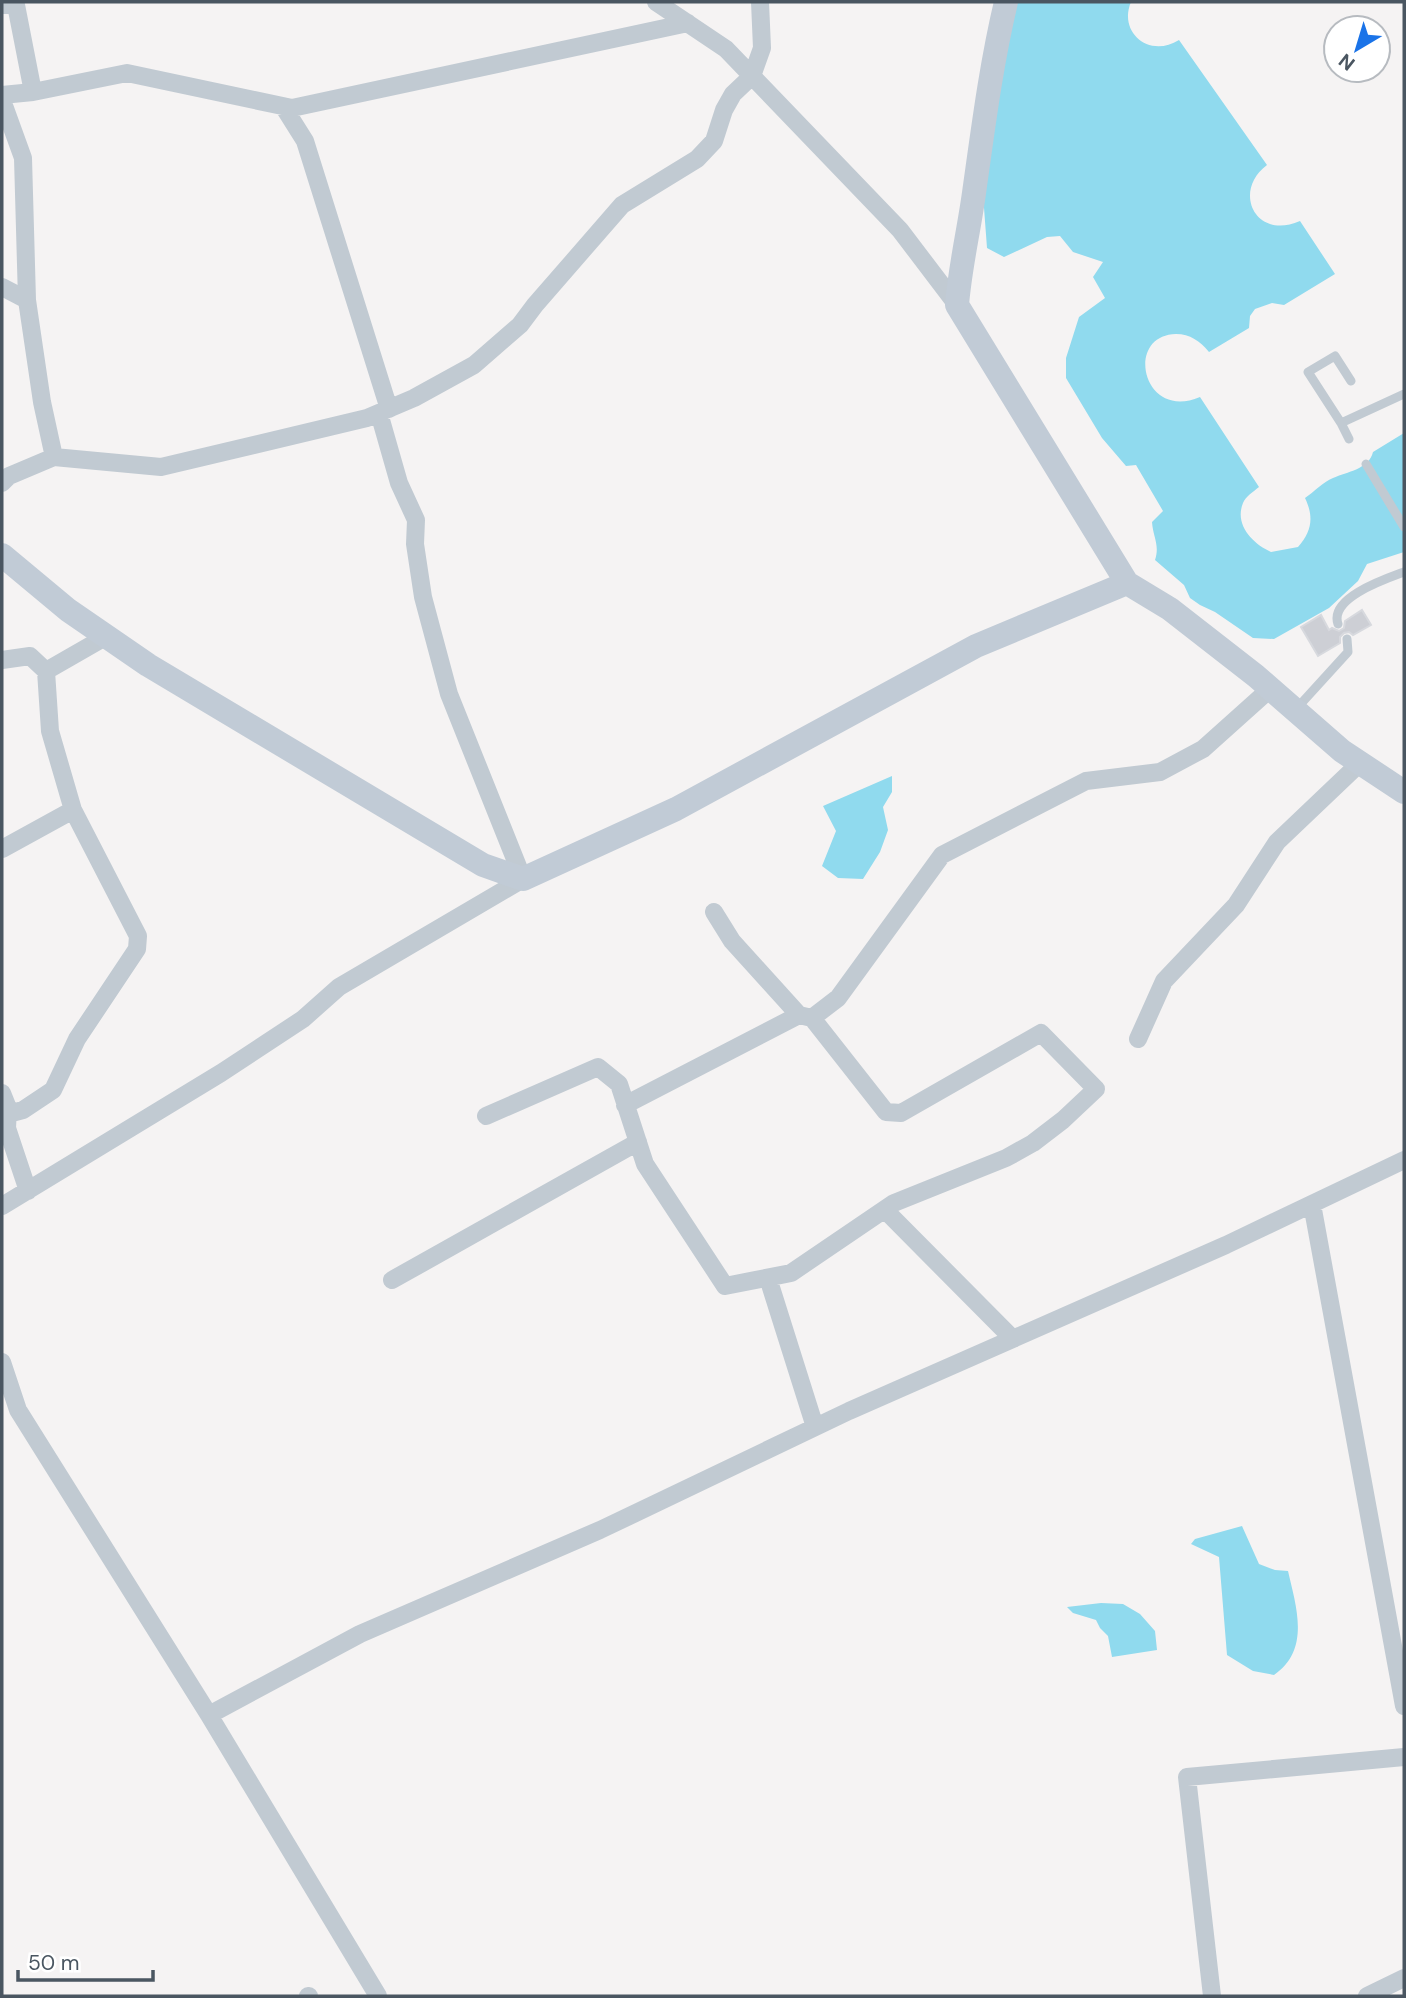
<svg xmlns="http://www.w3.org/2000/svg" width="1406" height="1998" viewBox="0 0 1406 1998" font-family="'DM Sans',sans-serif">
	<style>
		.water { fill: #90daee }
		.building { fill: #cdcfd5; stroke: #d7d9de; stroke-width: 2 }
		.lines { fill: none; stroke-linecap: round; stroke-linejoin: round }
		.lane { stroke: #c1cad2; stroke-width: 9 }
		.street { stroke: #c1cad2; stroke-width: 18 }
		.secondary { stroke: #c1cbd6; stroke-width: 24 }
	</style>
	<rect width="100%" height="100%" fill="#f5f3f3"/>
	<!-- water -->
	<path class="water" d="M1014,2H1131C1118,32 1149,59 1179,40L1267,165C1232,191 1255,241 1300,221L1335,274L1284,305L1272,303L1255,309L1250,316L1249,328L1209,352C1200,341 1190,334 1176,334C1124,335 1142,422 1200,397L1259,487C1253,492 1246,496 1243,503C1234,525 1253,544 1271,552L1298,547C1312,531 1314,517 1305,498C1314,492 1323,482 1333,478C1347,472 1369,469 1373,452L1404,433V552L1367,564L1358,581L1329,608L1274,639L1253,638L1215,612L1200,605L1190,598L1184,585L1155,560C1160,545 1153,537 1152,522L1163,511L1136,465L1126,466L1102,438L1066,378V358L1079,317L1105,298L1093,277L1103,262L1073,252L1060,236L1047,237L1004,257L987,248L982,181Z
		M892,776V792L883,807L888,830L880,852L863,879L838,878L822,866L836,831L823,806Z
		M1242,1526L1259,1564L1275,1570L1288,1571C1296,1606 1311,1650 1274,1675L1253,1671L1227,1655L1219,1557L1191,1544L1195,1539Z
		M1101,1603L1123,1604L1140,1614L1155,1631L1157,1650L1112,1657L1108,1636L1100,1628L1096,1620L1073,1613L1067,1607Z"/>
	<!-- building -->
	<path class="building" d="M1362,610L1371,625L1353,635L1349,632L1344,633L1340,637V643L1318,656L1301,627L1321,615L1329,630L1332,628L1339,631L1344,628L1345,621Z"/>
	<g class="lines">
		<!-- lane -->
		<path class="lane" d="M1341,423L1308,372L1335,356L1351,381
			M1349,439L1341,423L1404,394
			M1366,464L1404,527
			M1338,624C1329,598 1385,579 1404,572
			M1297,708L1348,652L1347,639"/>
		<!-- street -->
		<path class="street" d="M656,2L726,49L900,230L957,305
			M2,5H16L33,92
			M2,95L33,92L127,73L292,108L688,23
			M2,100L23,158L27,300L42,402L54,457
			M283,106L305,141L389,409
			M2,287L27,300
			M2,483L9,476L54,457L161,467L367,418L414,398L474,365L520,325L535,305L622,205L697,159L714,141L724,110L733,94L752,76L762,48L760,2
			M2,660L30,656L46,671
			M2,849L73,810
			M714,912L732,941L799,1015
			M812,1018L838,998L942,855L1086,781L1160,772L1203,749L1270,689
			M1138,1039L1164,981L1236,905L1277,842L1360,763
			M2,1093L8,1108L7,1128L28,1191
			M8,1114L23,1110L53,1090L77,1039L137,949L138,936L73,810L50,731L46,671L107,636
			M486,1116L598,1067L619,1084L645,1164L725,1286L791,1273L894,1203L1006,1158L1033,1143L1063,1120L1096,1089L1041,1033L901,1113L886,1112L812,1018L799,1015L625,1105
			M1312,1204L1404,1706
			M2,1206L221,1073L303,1019L339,987L523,879L449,694L423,597L415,544L416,520L399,483L379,413
			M885,1210L1013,1339
			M768,1278L815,1427
			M392,1280L638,1142
			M2,1362L18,1410L209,1715L378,1996
			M209,1715L360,1634L600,1530L849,1411L1226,1245L1404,1160
			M308,1996H309
			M1212,1996L1187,1777L1404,1757
			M1367,1996L1404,1978"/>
		<!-- secondary -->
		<path class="secondary" d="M1006,2C991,65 983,129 974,193C969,230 960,267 957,305L1127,583
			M2,555L68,610L148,665L483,865L523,879L676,809L976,646L1127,583L1170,609L1256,676L1342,751L1404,792"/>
	</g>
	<!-- border -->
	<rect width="1406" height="1998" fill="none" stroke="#4a5661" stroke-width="7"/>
	<!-- north arrow -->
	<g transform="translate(1357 49) rotate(218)"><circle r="33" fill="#ffffff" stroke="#b7bbc0" stroke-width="2"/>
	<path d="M0-5L12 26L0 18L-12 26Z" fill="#1a73e8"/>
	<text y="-10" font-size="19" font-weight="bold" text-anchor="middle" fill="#4a5661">N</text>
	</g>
	<!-- scale -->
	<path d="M18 1970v10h135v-10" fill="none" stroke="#4a5661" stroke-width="3.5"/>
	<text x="28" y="1970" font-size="21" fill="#4a5661" stroke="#ffffff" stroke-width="5" paint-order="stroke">50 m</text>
</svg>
